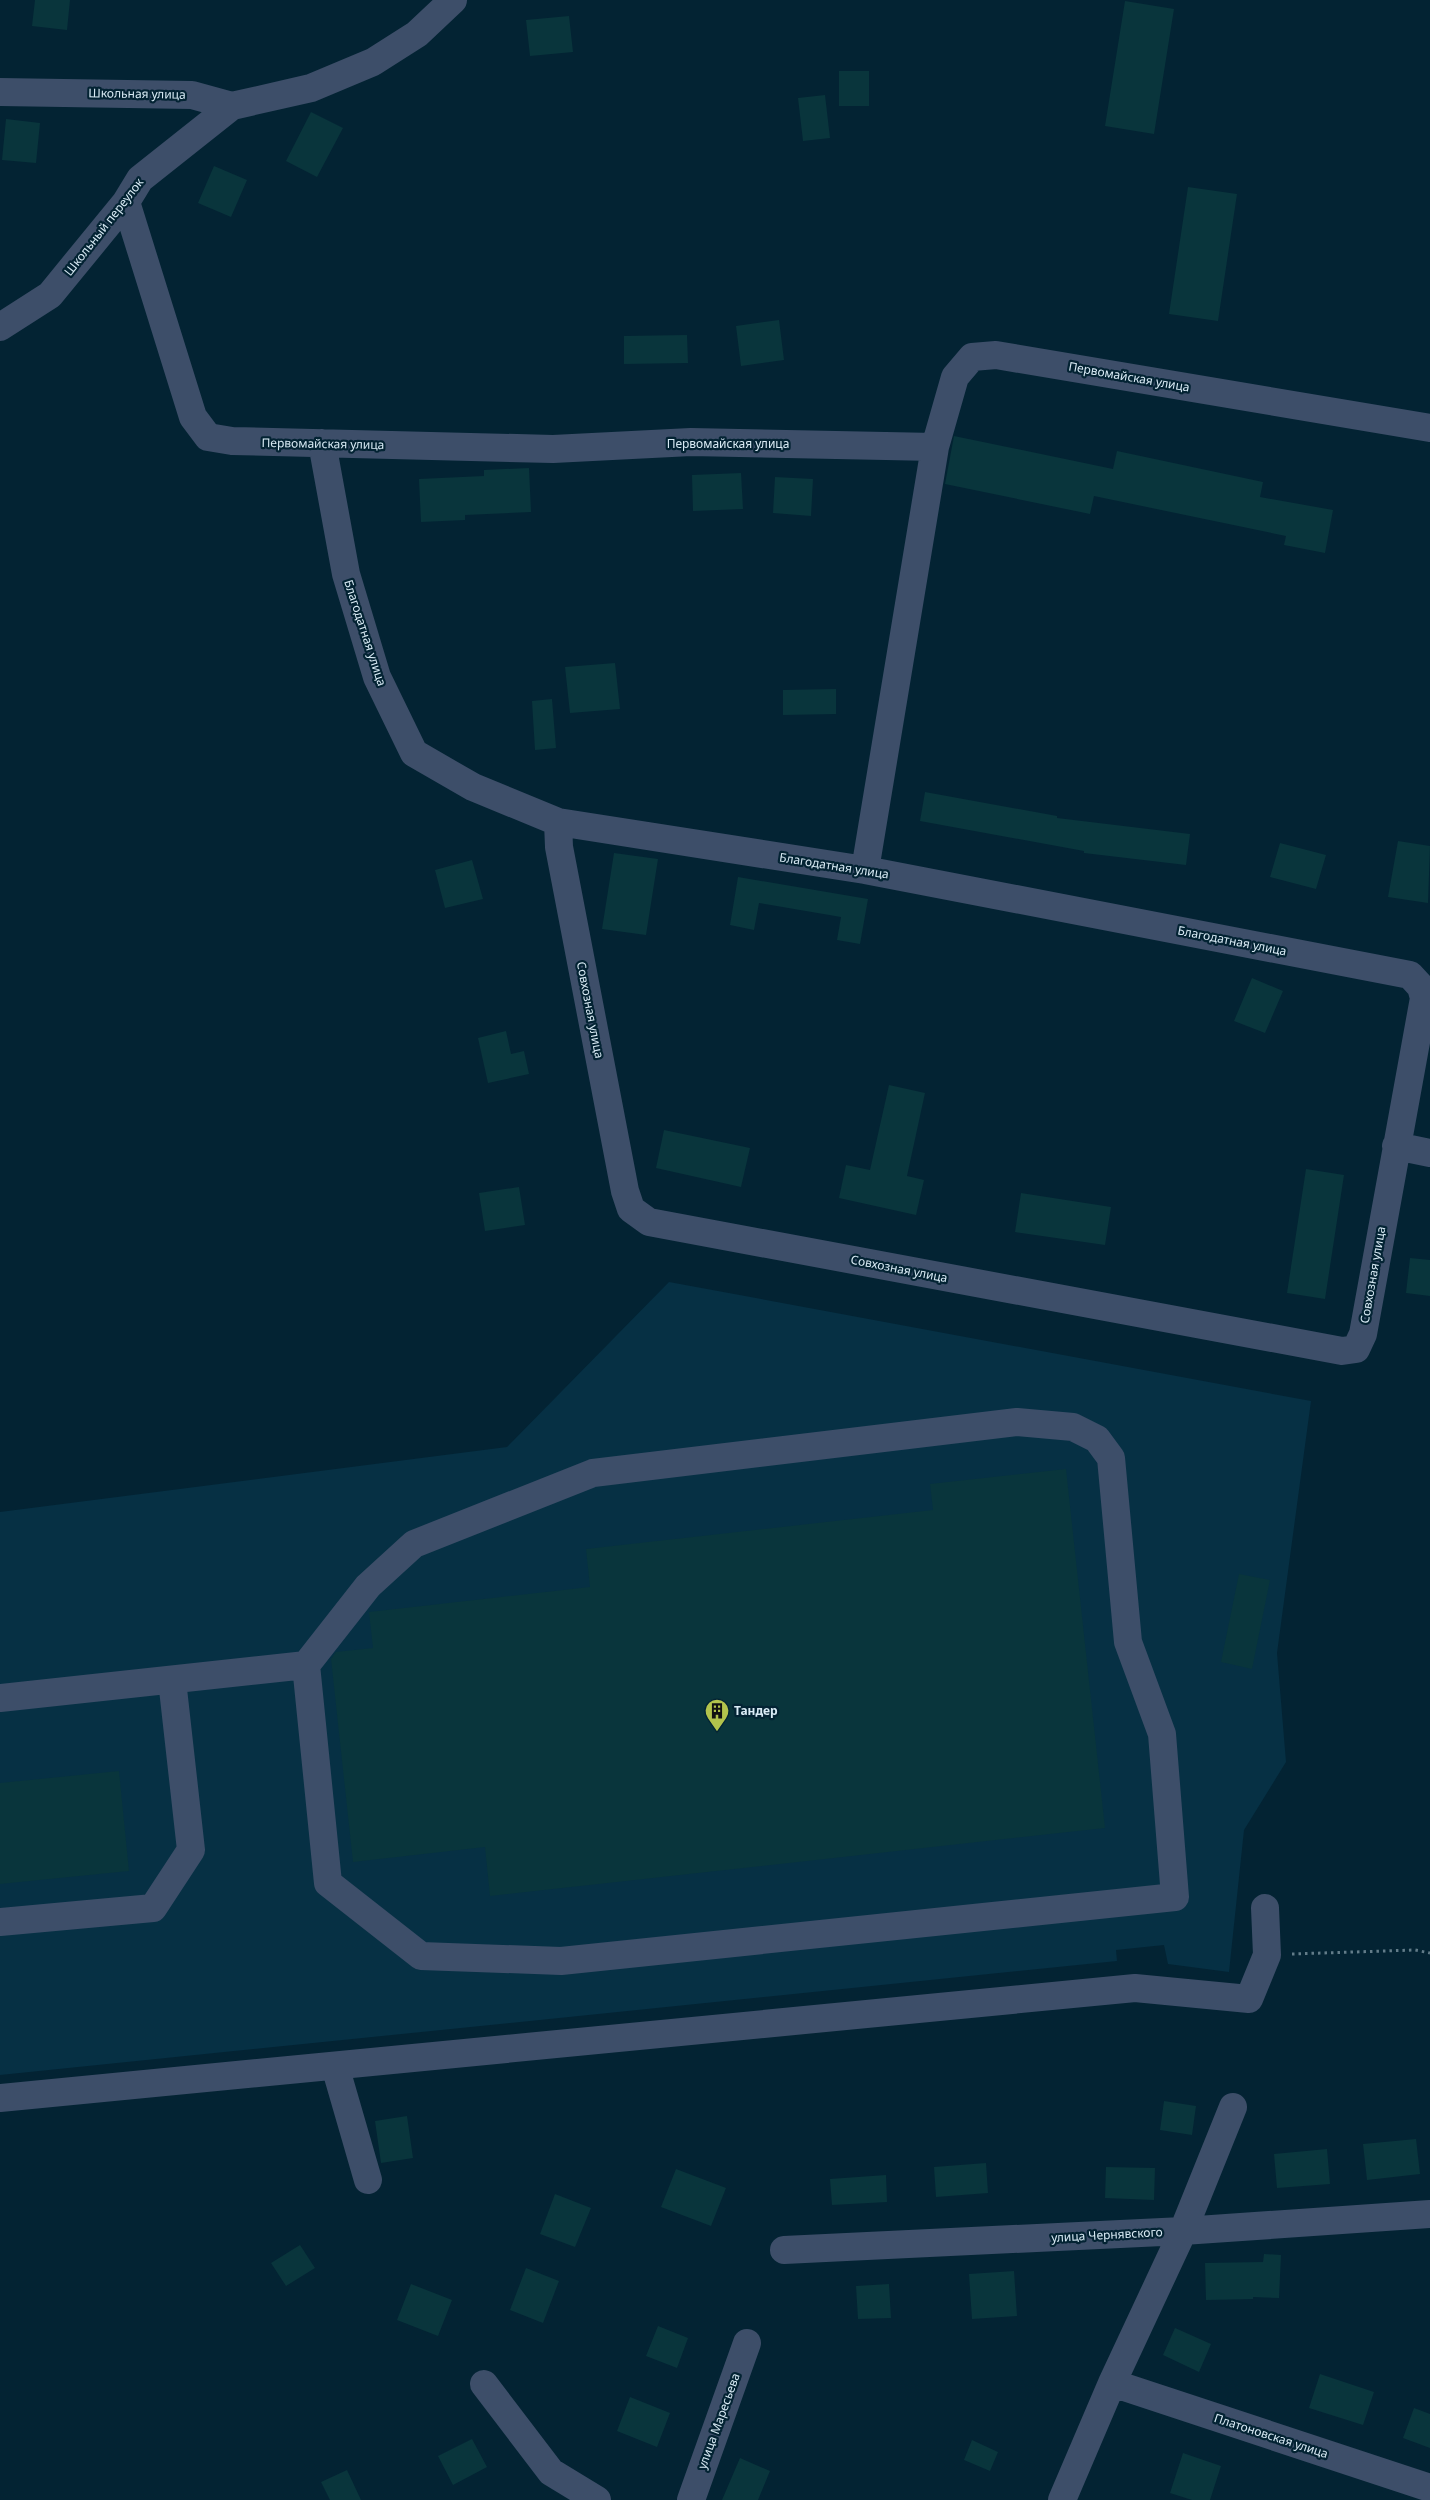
<svg xmlns="http://www.w3.org/2000/svg" width="1430" height="2500" viewBox="0 0 1430 2500" font-family="'Noto Sans',sans-serif">
	<style>
		.built { fill: #063044 }
		.building { fill: #09353c }
		.lines { fill: none; stroke-linecap: round; stroke-linejoin: round }
		.path { stroke: #627c89; stroke-width: 3; stroke-dasharray: 2.5 4; stroke-linecap: butt }
		.minor { stroke: #3d4e69; stroke-width: 28 }
		.labels { text-anchor: middle; stroke-width: 4.5; stroke-linejoin: round; paint-order: stroke }
		.street-label { font-size: 12px; fill: #d9ebf5; stroke: #032333 }
		.poi-label { font-size: 12px; font-weight: bold; fill: #d9ebf5; stroke: #032333; text-anchor: start }
	</style>
	<rect width="100%" height="100%" fill="#032333"/>
	<!-- built -->
	<path class="built" d="M669,1282L1311,1401L1277,1653L1286,1762L1244,1830L1229,1972L1168,1964L1164,1945L1116,1950L1117,1961L0,2075V1512L507,1447Z"/>
	<!-- building -->
	<path class="building" d="M35,0H70L67,30L32,26Z
		M1125,1L1174,9L1154,134L1105,126Z
		M569,16L573,52L530,56L526,20Z
		M839,71H869V106H839Z
		M825,95L830,138L803,141L798,98Z
		M311,112L343,128L317,177L286,161Z
		M6,119L40,123L36,163L2,160Z
		M214,166L247,180L231,217L198,203Z
		M1188,187L1237,194L1218,321L1169,314Z
		M779,320L784,360L741,366L736,326Z
		M687,335L688,363L624,364V336Z
		M954,436L1113,469L1117,451L1263,482L1260,497L1333,510L1325,553L1284,545L1286,536L1094,496L1090,514L945,484Z
		M529,468L531,512L465,515V520L421,522L419,479L484,476V470Z
		M741,473L743,509L693,511L692,475Z
		M775,477L813,479L811,516L773,513Z
		M615,663L620,709L570,713L565,667Z
		M836,689V714L783,715V690Z
		M552,699L556,748L535,750L532,701Z
		M925,792L1057,816V818L1190,834L1186,865L1084,853V851L920,821Z
		M1398,841L1430,846L1428,903L1388,897Z
		M1280,843L1326,855L1316,889L1270,877Z
		M614,853L658,859L646,935L602,929Z
		M472,860L483,899L445,908L435,870Z
		M738,877L868,899L860,944L837,940L841,917L759,903L754,930L730,925Z
		M1252,978L1283,991L1265,1033L1234,1021Z
		M506,1031L511,1054L524,1051L529,1074L488,1083L478,1038Z
		M889,1085L925,1093L907,1176L924,1180L916,1215L839,1198L846,1165L870,1170Z
		M664,1130L750,1148L741,1187L656,1168Z
		M1306,1169L1344,1175L1325,1299L1287,1293Z
		M519,1187L525,1225L485,1231L479,1193Z
		M1021,1193L1111,1207L1105,1245L1015,1232Z
		M1410,1258L1430,1260V1296L1406,1293Z
		M1066,1469L1105,1828L490,1896L485,1847L353,1862L331,1659L336,1652L373,1648L369,1612L590,1587L586,1549L933,1510L930,1484Z
		M1239,1574L1270,1580L1252,1669L1221,1662Z
		M119,1771L129,1871L0,1884V1783Z
		M1164,2101L1196,2106L1192,2135L1160,2130Z
		M407,2116L413,2158L381,2163L375,2121Z
		M1416,2139L1420,2174L1367,2180L1363,2144Z
		M1327,2149L1330,2184L1277,2188L1274,2154Z
		M986,2163L988,2193L936,2197L934,2167Z
		M1106,2167L1155,2168L1154,2200L1105,2198Z
		M676,2169L726,2188L711,2226L661,2207Z
		M886,2175L887,2202L832,2205L830,2179Z
		M555,2194L591,2208L575,2247L540,2234Z
		M300,2245L315,2268L286,2286L271,2263Z
		M1264,2254L1281,2255L1279,2298L1253,2297V2299L1206,2300L1205,2263L1263,2262Z
		M526,2268L559,2281L543,2323L510,2310Z
		M1014,2271L1017,2316L972,2319L969,2274Z
		M411,2284L452,2300L438,2336L397,2320Z
		M889,2284L891,2318L858,2319L856,2286Z
		M658,2326L688,2338L677,2368L646,2356Z
		M1175,2328L1211,2344L1199,2372L1163,2355Z
		M1320,2374L1374,2392L1363,2425L1309,2408Z
		M630,2397L670,2413L657,2447L617,2431Z
		M1414,2408L1430,2414V2448L1403,2438Z
		M472,2439L487,2467L453,2485L438,2456Z
		M972,2440L998,2452L990,2471L964,2460Z
		M1183,2453L1221,2466L1210,2500H1192L1170,2493Z
		M740,2458L770,2471L758,2500H722Z
		M347,2470L361,2500H330L321,2482Z"/>
	<g class="lines">
		<!-- path -->
		<path class="path" d="M1292,1954L1415,1950L1430,1953"/>
		<!-- minor -->
		<path class="minor" d="M0,92L192,95L232,106L311,88L373,62L417,34L453,0
			M126,202L193,417L208,437L232,441L553,449L691,442L935,447
			M0,327L50,295L126,202L140,179L232,106
			M322,443L346,574L377,677L414,753L473,787L558,822L865,870L1410,975L1421,987L1424,998L1363,1334L1356,1349L1342,1351L649,1222L631,1209L625,1191L559,847L558,822
			M865,870L935,447L955,377L972,357L996,355L1430,428
			M1396,1146L1430,1153
			M0,1698L306,1665L368,1586L414,1544L593,1473L1017,1422L1073,1427L1097,1439L1111,1458L1128,1642L1162,1734L1175,1897L561,1961L421,1956L328,1883L306,1665
			M0,1922L153,1908L191,1850L172,1680
			M335,2066L368,2180
			M0,2098L1135,1988L1249,1999L1267,1955L1265,1908
			M784,2250L1183,2231L1430,2214
			M1112,2383L1430,2488
			M484,2384L551,2472L597,2500
			M691,2500L747,2343
			M1062,2500L1112,2383L1183,2231L1233,2107"/>
	</g>
	<!-- icons -->
	<defs>
		<symbol id="building-pin" viewBox="-11 -11 22 30"><path d="M0 17L-7.5 6A9.5 9.5 0 1 1 7.5 6Z" fill="#b2c34c" stroke="#032333"/><path d="M-4-6H4V6H1V3H-1V6H-4ZM-2.5-4.3h1.7v1.8h-1.7ZM.8-4.3h1.7v1.8H.8ZM-2.5-1h1.7V.8h-1.7ZM.8-1h1.7V.8H.8Z" fill="#111"/></symbol>
	</defs>
	<g fill-rule="evenodd">
		<use href="#building-pin" x="703" y="1697" width="28" height="38"/>
	</g>
	<g class="labels">
		<!-- street labels -->
		<g class="street-label">
			<text transform="translate(137 94) rotate(1)" y="4">Школьная улица</text>
			<text transform="translate(104 227) rotate(-52)" y="4">Школьный переулок</text>
			<text transform="translate(1129 377) rotate(10)" y="4">Первомайская улица</text>
			<text transform="translate(323 444) rotate(1)" y="4">Первомайская улица</text>
			<text x="728" y="448">Первомайская улица</text>
			<text transform="translate(365 633) rotate(72)" y="4">Благодатная улица</text>
			<text transform="translate(834 866) rotate(9)" y="4">Благодатная улица</text>
			<text transform="translate(1232 941) rotate(11)" y="4">Благодатная улица</text>
			<text transform="translate(590 1010) rotate(79)" y="4">Совхозная улица</text>
			<text transform="translate(899 1269) rotate(11)" y="4">Совхозная улица</text>
			<text transform="translate(1373 1275) rotate(-80)" y="4">Совхозная улица</text>
			<text transform="translate(1107 2235) rotate(-3)" y="4">улица Чернявского</text>
			<text transform="translate(719 2421) rotate(-70)" y="4">улица Маресьева</text>
			<text transform="translate(1271 2436) rotate(18)" y="4">Платоновская улица</text>
		</g>
		<!-- poi labels -->
		<g class="poi-label">
			<text x="734" y="1715">Тандер</text>
		</g>
	</g>
</svg>
